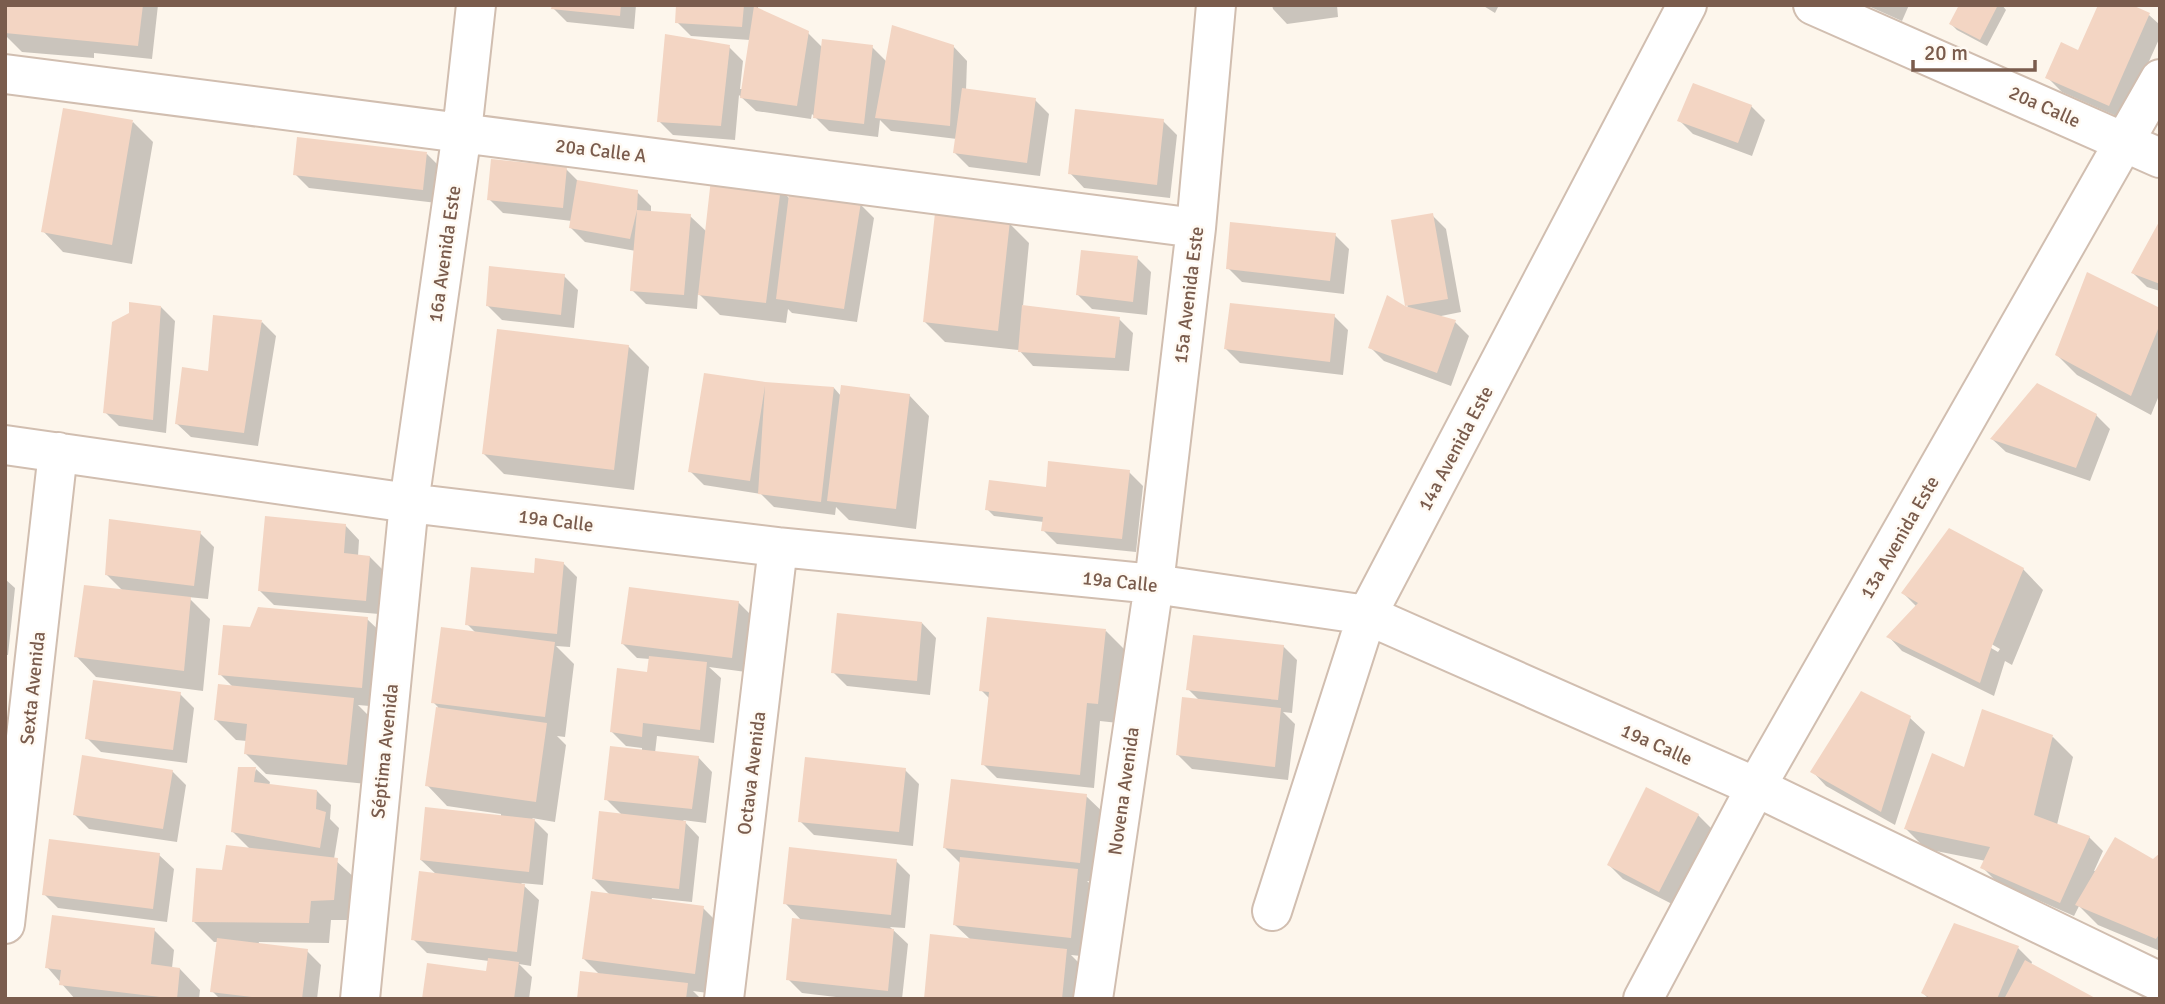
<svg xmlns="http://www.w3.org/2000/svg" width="2165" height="1004" viewBox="0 0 2165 1004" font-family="Signika,sans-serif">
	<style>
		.shadow { fill: #0003; fill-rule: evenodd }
		.building { fill: #f3d5c3 }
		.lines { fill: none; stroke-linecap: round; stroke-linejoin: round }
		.minor-casing { stroke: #d1beb0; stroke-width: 42 }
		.minor { stroke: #fff; stroke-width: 38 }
		.labels { text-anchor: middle; stroke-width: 5; stroke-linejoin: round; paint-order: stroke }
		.street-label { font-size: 19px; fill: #7a5c4d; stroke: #fffaf3 }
	</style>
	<rect width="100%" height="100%" fill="#fdf6ec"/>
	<!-- shadow -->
	<path class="shadow" d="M5,5H158L152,59L94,53V58L22,52L5,35Z
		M553,5H636L634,29L567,22L553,8Z
		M678,5H758V10L808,33L823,48L872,47L887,62L953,46L967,61L966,91L1035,100L1049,114L1040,176L969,167L955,153L957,139L891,131L880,120L878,137L829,131L812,114L811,119L756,111L739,95L735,140L673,135L659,121L729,47L743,61L740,89H743L750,40L691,36L677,22Z
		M1272,5H1337L1338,17L1287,24L1273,9Z
		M1482,5H1499L1495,13Z
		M1866,5H1909L1902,21Z
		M1961,5H2002L2006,10L1987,46L1957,30L1951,24Z
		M2128,5L2149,15L2160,25V37L2123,119L2062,92L2048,78L2079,52Z
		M1751,106L1765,120L1752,156L1693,134L1679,120Z
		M1163,121L1177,135L1170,198L1084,188L1070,173Z
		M133,122L153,142L132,264L63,252L43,231Z
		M427,154L441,168L437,203L309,188L295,174Z
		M566,169L579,182L637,192L651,206V213L690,216L707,232L780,189L790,199L860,204L874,218L857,322L792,313L788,309L786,323L720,315L698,293L697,309L646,304L632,290L636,251L585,242L571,228L572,221L503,213L489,199Z
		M1432,215L1446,229L1461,312L1436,317L1455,322L1469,336L1451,386L1384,361L1370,347L1408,309L1393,221Z
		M1009,223L1029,243L1023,306L1119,319L1133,333L1129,371L1033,366L1019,350L945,342L925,322Z
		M2160,223V291L2147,287L2133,273Z
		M1335,235L1349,249L1344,294L1242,282L1228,268Z
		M1137,258L1151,272L1147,315L1092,309L1078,295Z
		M564,276L578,290L574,328L502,320L488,306Z
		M161,307L175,321L166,433L119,426L105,412L131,315Z
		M2160,310V393L2151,415L2077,375L2057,355Z
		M1334,316L1348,330L1343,375L1240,363L1226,349Z
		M262,322L276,336L258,446L191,437L176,423L209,373Z
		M628,346L649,367L634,490L504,474L484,454Z
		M765,384L834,388L841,396L909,395L929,416L916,529L849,520L836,507L835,515L774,507L761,494L704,485L690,471Z
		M2096,415L2110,429L2090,481L2006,452L1992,439Z
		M1129,472L1143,486L1136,552L1057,544L1043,530L1044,522L994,516L987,509L1047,489Z
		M345,525L359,540L358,556L370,557L384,571L379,614L274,605L260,591Z
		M200,533L214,547L208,599L188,597L210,619L203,691L96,677L76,656L123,591L107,575Z
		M563,563L577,577L570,647L556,646L574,664L565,737L557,736L566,745L555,822L532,818L548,834L543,885L521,883L539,900L531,966L519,964L532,977L529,999H423L487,973L489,961L427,953L413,939L437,875L421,860L501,817V814L447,806L427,785L438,707L433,702L477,634L467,624L536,575Z
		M2023,569L2043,590L2012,665L2005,661L1994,696L1902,651L1889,637L1917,607L1903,593ZM1926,606L2000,649L1998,652L1924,609Z
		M5,579L15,588L8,655H5Z
		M738,602L752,616L746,672L709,667L721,678L714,743L657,736L655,753L698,757L712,772L706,823L683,820L699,837L692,902L652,898L651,901L703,908L723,928L715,994L693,991L701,999H579L600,975L584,959L611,896L594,879L622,815L606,799L642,751V748L626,746L612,732L649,674L650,659L637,658L623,644Z
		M367,619L388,639L381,707L358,705L373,720L367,784L266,774L246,754L247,741L236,740L215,719L233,687L220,674L251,629Z
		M922,623L936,638L930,695L847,686L833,672Z
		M1106,631L1126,651L1118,723L1100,721L1094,788L997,778L983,764L990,699L981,690Z
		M1283,646L1297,660L1292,713L1283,712L1295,724L1288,780L1192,769L1178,755L1200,701L1188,689Z
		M180,694L194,708L187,763L101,752L87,738Z
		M1910,718L1925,732L1895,825L1826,786L1813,772Z
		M2053,737L2073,757L2057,825L2089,837L2103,851L2094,871L2154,861L2160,855V951L2098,925L2079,906L2074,916L1997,882L1983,868L1986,861L1926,849L1906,829L1965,770Z
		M256,769L270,782L269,786L317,791L331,805L330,819L339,828L334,859L357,880L354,920H331L329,943L259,942L258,945L307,951L321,965L317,999H220L212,991L218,942H214L194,922L224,872L251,850L233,832Z
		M905,770L919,784L913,846L814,835L800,821Z
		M172,771L186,785L177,842L89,829L75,815Z
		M1086,796L1107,816L1100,882L1087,881L1098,891L1091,957L1071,955L1087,971L1084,999H925L971,940L955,925L961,864L945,848Z
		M1698,815L1712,829L1674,905L1623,879L1609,865Z
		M159,855L174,869L167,922L58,908L44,894Z
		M896,861L910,875L905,928L890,927L908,944L902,999H853L802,993L788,979L802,921L785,903Z
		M154,930L174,950L172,968L180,969L200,990L199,999H75L47,967Z
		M2018,948L2032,962L2031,965L2094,999H1929L1923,993Z"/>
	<!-- building -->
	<path class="building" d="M5,5H143L138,46L5,33Z
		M552,5H621L620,16L551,9Z
		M676,5H744L742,27L675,23Z
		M1959,5H1998L1980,40L1949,24Z
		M2098,5H2132L2150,13L2109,106L2045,78L2061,42L2078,50Z
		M754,6L809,31L797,106L740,98Z
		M892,25L954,45L950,126L875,118Z
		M665,34L730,45L721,126L657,122Z
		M822,39L873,45L864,124L813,118Z
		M1693,83L1752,105L1738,143L1677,121Z
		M962,88L1036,98L1027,163L953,153Z
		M63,108L133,120L112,245L41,232Z
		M1075,109L1164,119L1157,185L1068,174Z
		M297,137L427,152L423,190L293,175Z
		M491,159L567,167L563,208L487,200Z
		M711,179L781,187L766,303L698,295Z
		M577,180L638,190L637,210L630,239L569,228Z
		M789,194L861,202L844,309L776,299Z
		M637,210L691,214L684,295L630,291Z
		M935,213L1010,221L998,331L923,322Z
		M1433,213L1448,299L1405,306L1391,220Z
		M2160,220V284L2131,273Z
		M1230,222L1336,233L1330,281L1226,269Z
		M1081,250L1138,256L1133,302L1076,295Z
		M489,266L565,274L561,315L486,306Z
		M2087,272L2160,308V324L2131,396L2055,355Z
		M1387,295L1405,306L1456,320L1437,373L1368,348Z
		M129,302L161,306L153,420L103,413L112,322L129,313Z
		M1230,303L1335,314L1330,362L1224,349Z
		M1022,305L1120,317L1115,358L1018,352Z
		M213,315L262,320L244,433L175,424L182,367L208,371Z
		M497,329L629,345L614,470L482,454Z
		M704,373L765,382L834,387L821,502L758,494L765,386L750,481L688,472Z
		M2037,383L2097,414L2076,468L1990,439Z
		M841,385L910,394L896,509L827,501Z
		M1048,461L1130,470L1122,539L1041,531L1043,517L985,510L989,480L1046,487Z
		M265,516L346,524L344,553L370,556L366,601L258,591Z
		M109,519L201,531L194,586L105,575Z
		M1949,528L2024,568L1992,646L1980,683L1886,637L1918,603L1901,593Z
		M535,558L564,562L557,634L465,625L471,567L534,573Z
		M84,585L191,597L184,671L74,657Z
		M629,587L739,601L732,658L621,644Z
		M258,607L368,617L362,688L218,675L223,625L250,627Z
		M837,613L922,622L917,681L831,673Z
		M987,617L1106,629L1098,704L1087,703L1080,775L981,765L989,692L979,691Z
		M441,627L555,642L545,717L431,703Z
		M1193,635L1284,645L1278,700L1186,690Z
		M649,656L707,662L700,730L643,723L642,737L610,732L617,668L647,672Z
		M93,680L181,692L173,750L85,739Z
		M218,684L354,698L347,765L244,754L247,724L214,720Z
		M1861,691L1911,716L1881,812L1810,772Z
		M1182,697L1281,708L1275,767L1176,755Z
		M436,707L547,723L536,802L425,786Z
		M1982,709L2053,735L2034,815L2090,836L2060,903L1980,868L1990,847L1904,829L1932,753L1964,767Z
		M610,746L699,756L692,809L604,800Z
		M82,755L173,770L163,829L73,815Z
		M805,757L906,768L899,832L798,822Z
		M238,767H256L254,782L317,790L316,809L326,812L320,848L231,832Z
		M951,779L1087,794L1080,863L943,848Z
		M1646,787L1699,814L1659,892L1607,865Z
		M425,807L535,819L529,872L420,860Z
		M599,811L686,821L679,889L592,879Z
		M2115,837L2153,859L2160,853V933L2156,939L2075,905Z
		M49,839L160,853L153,909L42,895Z
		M226,845L338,858L334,900L311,901L309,923L192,922L196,868L222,870Z
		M789,847L897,859L891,915L783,904Z
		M960,857L1078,869L1071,938L953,925Z
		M419,871L525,884L517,952L411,940Z
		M591,891L704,906L695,974L582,959Z
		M52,915L155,928L151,964L180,968L177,999L59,985L61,970L45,968Z
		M792,918L894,929L888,991L786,980Z
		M1954,923L2019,946L1997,999H1932L1921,993Z
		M930,934L1067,949L1062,999H924Z
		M217,938L308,949L302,999H268L210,992Z
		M488,958L519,962L514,999H422L427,963L486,971Z
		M2025,960L2097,999H2004Z
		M580,971L688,983L686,999H577Z"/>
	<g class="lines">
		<defs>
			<path id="minor" d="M1813,5L2160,158
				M5,74L1196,228
				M5,445L409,503L778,547L1154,584L1367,615L1756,787L2160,982
				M1272,911L1367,615L1687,5
				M5,924L58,452
				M360,999L409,503L462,132L476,5
				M724,999L778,547
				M1093,999L1154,584L1196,228L1216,5
				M1643,999L1756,787L2160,79"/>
		</defs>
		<!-- minor casing -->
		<use href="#minor" class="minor-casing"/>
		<!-- minor -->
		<use href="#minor" class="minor"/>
	</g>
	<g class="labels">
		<!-- street labels -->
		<g class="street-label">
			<text transform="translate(2045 106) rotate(24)" y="7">20a Calle</text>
			<text transform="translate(601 150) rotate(7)" y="7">20a Calle A</text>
			<text transform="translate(444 254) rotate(-82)" y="7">16a Avenida Este</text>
			<text transform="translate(1188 295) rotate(-83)" y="7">15a Avenida Este</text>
			<text transform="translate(1455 448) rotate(-62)" y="7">14a Avenida Este</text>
			<text transform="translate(556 520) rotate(7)" y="7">19a Calle</text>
			<text transform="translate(1899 537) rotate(-60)" y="7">13a Avenida Este</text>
			<text transform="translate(1120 581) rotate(6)" y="7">19a Calle</text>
			<text transform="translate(32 688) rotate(-84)" y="7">Sexta Avenida</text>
			<text transform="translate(1657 744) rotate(24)" y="7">19a Calle</text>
			<text transform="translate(384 751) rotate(-84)" y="7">Séptima Avenida</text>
			<text transform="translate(751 773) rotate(-83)" y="7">Octava Avenida</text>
			<text transform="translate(1123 791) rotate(-82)" y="7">Novena Avenida</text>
		</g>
	</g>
	<!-- border -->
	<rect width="2165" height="1004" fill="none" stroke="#7a5c4d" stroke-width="14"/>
	<!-- scale -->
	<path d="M1913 60v10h122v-10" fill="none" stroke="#7a5c4d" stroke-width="3.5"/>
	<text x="1924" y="60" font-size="21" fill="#7a5c4d" stroke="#fffaf3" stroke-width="5" paint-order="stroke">20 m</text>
</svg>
